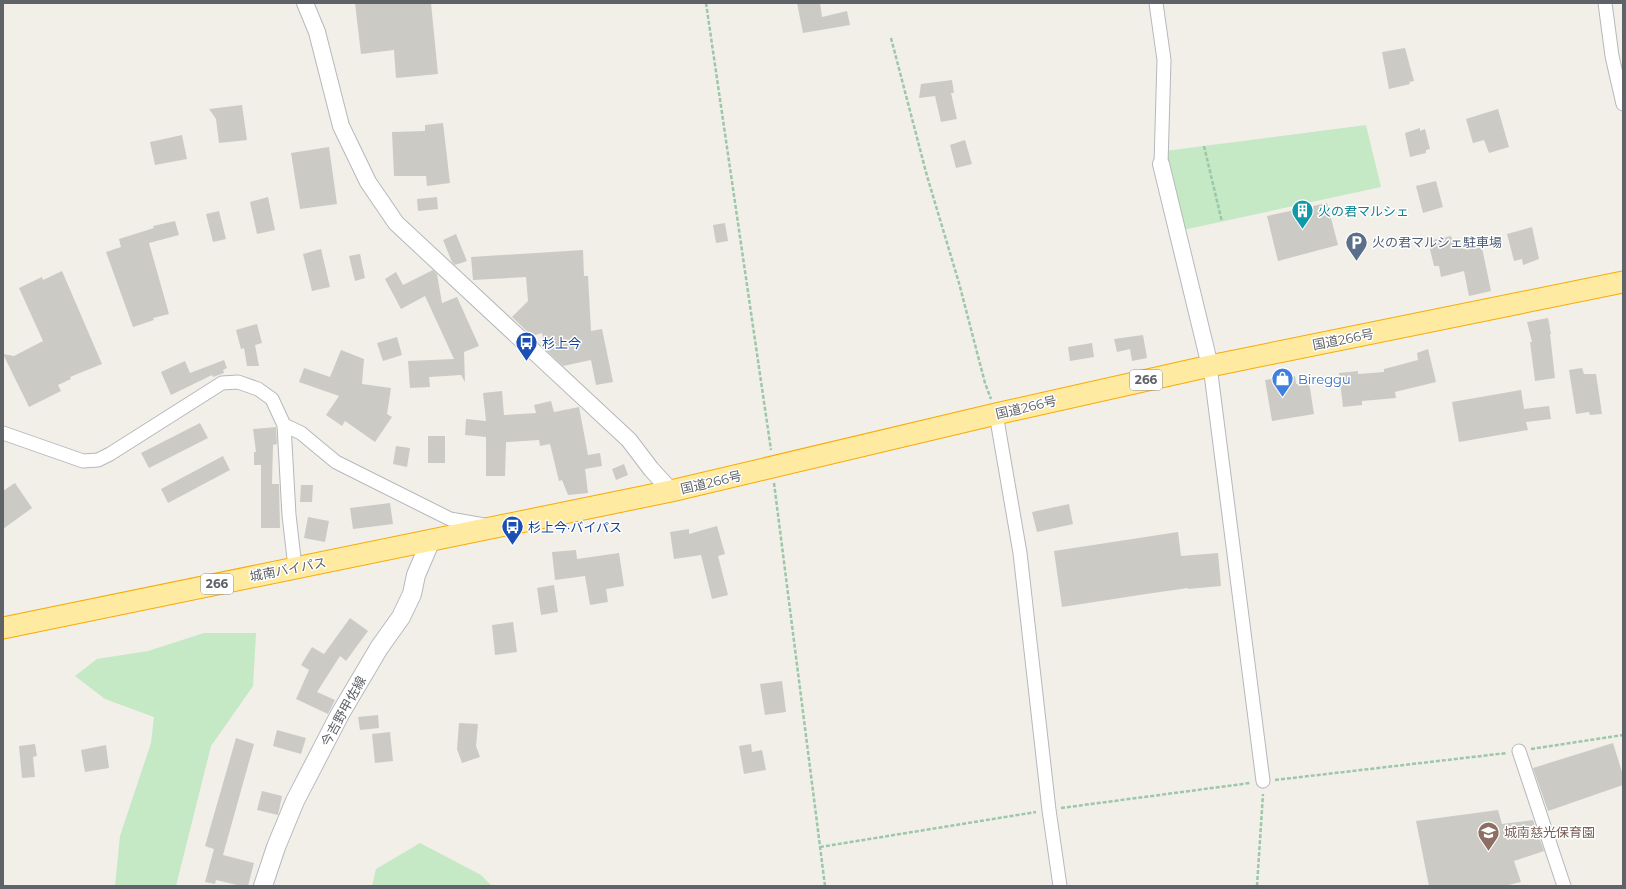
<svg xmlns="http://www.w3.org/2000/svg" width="1626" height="889" viewBox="0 0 1626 889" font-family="Montserrat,'Noto Sans JP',sans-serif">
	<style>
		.green { fill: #c5e8c5 }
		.building { fill: #cccac5 }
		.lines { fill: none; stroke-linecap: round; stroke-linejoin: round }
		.minor-casing { stroke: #b5b8bc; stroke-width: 15 }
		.tertiary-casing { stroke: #b5b8bc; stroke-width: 18 }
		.secondary-casing { stroke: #b6babf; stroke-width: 20 }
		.trunk-casing { stroke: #f9ab00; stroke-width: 23 }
		.path { stroke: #9cc7a9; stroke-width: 2.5; stroke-dasharray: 4 2; stroke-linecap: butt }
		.minor { stroke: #fff; stroke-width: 13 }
		.tertiary { stroke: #fff; stroke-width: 16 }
		.secondary { stroke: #fff; stroke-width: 18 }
		.trunk { stroke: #feeaa1; stroke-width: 21 }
		.labels { text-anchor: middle; stroke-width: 3; stroke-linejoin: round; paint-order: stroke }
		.shield { fill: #fff; stroke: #8f9295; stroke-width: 1 }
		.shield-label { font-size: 12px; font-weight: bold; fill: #5f6368 }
		.culture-label { font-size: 13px; fill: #0d838f; stroke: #fff; text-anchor: start }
		.service-label { font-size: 13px; fill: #4e5e75; stroke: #fff; text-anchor: start }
		.street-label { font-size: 13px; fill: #5f6368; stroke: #fff }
		.transit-label { font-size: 13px; fill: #164399; stroke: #fff; text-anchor: start }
		.shop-label { font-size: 13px; fill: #366cbe; stroke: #fff; text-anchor: start }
		.education-label { font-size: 13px; fill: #785e54; stroke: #fff; text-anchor: start }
	</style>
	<rect width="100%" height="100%" fill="#f1efe8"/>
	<!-- green -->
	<path class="green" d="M1366,125L1381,187L1183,230L1165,151Z
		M204,633H256L253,686L211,746L176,886H115L120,836L151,743L154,717L105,699L75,676L97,659L148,651Z
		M420,843L481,875L492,886H372L376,869Z"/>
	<!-- building -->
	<path class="building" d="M355,3H431L438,74L396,78L394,50L361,54Z
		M797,3H820L822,17L847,11L850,25L803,33Z
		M1405,48L1414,81L1409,82L1410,84L1389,89L1382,52Z
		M952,80L954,93H951L957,119L941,122L935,96L919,98L921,84Z
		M242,105L247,140L219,143L216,119L209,109Z
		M1498,109L1509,147L1489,153L1484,140L1473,143L1466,119Z
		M443,123L450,183L427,186L426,176H394L392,132L425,131V125Z
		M1420,128V131L1425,129L1430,149L1426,150V153L1410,157L1405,133Z
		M182,135L187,159L155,165L150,142Z
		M965,140L972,164L956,168L950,145Z
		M329,147L337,204L300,209L291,153Z
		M1436,181L1443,207L1423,213L1416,186Z
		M268,197L275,230L257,234L250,202Z
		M437,197L438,209L418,211L417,199Z
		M1327,203L1338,245L1278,261L1267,216Z
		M219,211L226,239L213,242L206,214Z
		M175,221L179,235L149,243L169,314L153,318L154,320L133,327L106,252L121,247L119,239L154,228L153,226Z
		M725,223L728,241L716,243L713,225Z
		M1532,227L1539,259L1523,265L1522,259L1514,261L1507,234Z
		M456,234L467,261L455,265L452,262L443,240Z
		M1451,236L1455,248L1481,243L1491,291L1469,296L1464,271L1441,277L1439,266H1434L1428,241Z
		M321,249L330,287L312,291L303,254Z
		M583,250L584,276H588L591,331L602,329L613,382L596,385L591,360L563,366L545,349L542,333L532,336L512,317L528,301L526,277L473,280L471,257Z
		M360,254L365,278L355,281L349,256Z
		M433,270L437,274L442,303L457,297L479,346L464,352L465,382L461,375L429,377L430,387L410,388L408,361L454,359L425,296L401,309L385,279L396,272L403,285Z
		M62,271L102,364L70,377L71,379L58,385L61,391L29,407L3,354L14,356L43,341L19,288L42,277L43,280Z
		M1548,318L1551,334H1550L1555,378L1535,381L1530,342H1532L1527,322Z
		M257,324L262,343L255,345L259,366H247L244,348L241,349L236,330Z
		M1143,335L1147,358L1132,361L1130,349L1117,352L1114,339Z
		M397,337L402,355L383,361L377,343Z
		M1092,343L1094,357L1070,361L1068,347Z
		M1428,349L1436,382L1395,392L1396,398L1362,401V405L1343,407L1339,373L1358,371V374L1384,372V369L1418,360L1417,353Z
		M341,350L364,359L362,384L391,388L387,414L392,417L375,442L345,421L342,426L326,415L339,396L299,382L304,368L330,377Z
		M224,360L227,368L223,370L224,373L213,377L212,375L171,395L161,372L185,361L190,373Z
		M1582,368L1584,374H1596L1602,414L1590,415L1589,412L1576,414L1569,370Z
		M1295,376L1296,384L1309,382L1314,414L1272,421L1265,380Z
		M1521,390L1524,409L1549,406L1551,419L1526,422L1528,430L1459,442L1452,402Z
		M502,391L504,415L536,413L534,405L551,401L554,412L579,407L588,455L600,453L602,466L585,469L588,493L568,495L562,480L559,481L550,444L540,446L539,440L506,442L505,476H486V437L465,435L466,419L486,421L483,393Z
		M200,423L208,438L149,468L141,453Z
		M276,427L277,444L273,445L272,484H279L280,528H261V465H254V452H256L253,429Z
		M428,436H445V463H428Z
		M396,446L410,448L407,467L393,464Z
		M223,456L230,470L168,503L161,489Z
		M624,464L628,475L616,480L612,469Z
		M15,483L32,508L3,529V491Z
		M301,485H313L312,502H300Z
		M390,503L393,524L353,529L350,508Z
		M1069,504L1073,524L1037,532L1032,512Z
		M308,517L329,521L325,542L304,538Z
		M717,526L725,554L718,556L728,595L712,599L701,555L674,559L670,532L689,529V534Z
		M1178,532L1181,556L1218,553L1221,586L1188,589V588L1146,594L1062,607L1054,551Z
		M576,550L577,559L619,553L624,586L606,589L608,602L590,605L585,576L555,580L552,552Z
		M554,585L558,612L541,615L537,588Z
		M350,618L368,631L346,661L340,656L317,692L335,700L328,714L296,699L309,670L301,665L312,647L324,654Z
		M513,622L517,652L495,655L492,625Z
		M782,681L786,712L765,715L760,684Z
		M378,715L379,728L360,730L358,717Z
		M459,723L478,724L476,746L480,757L462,763L457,749Z
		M277,730L306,738L301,754L273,746Z
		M390,732L393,761L375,763L372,734Z
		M236,738L254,744L223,855L254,863L248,886H241L216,880L215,884L205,882L214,849L205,846Z
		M1613,743L1623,775V785L1548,811L1533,768Z
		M35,744L37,756L33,757L35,777L22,778L19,746Z
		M751,744L752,752L762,750L766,770L744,774L739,746Z
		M106,745L109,768L85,772L81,750Z
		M262,791L282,796L278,815L257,810Z
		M1498,810L1502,824L1533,820L1544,851L1514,861L1521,882L1504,886H1429L1416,821Z"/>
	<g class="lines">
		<defs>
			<path id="minor" d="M1156,3L1164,60L1161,164
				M1605,3L1612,56L1623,104
				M1210,366L1263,781
				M996,414L1020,553L1049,810L1060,886
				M284,425L301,433L336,462L450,519L484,525
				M3,433L83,461L98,460L110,454L222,383L238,382L258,389L272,399L284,425L289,515L295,567
				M1519,751L1564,886"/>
			<path id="tertiary" d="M305,3L317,32L341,126L368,182L396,223L629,440L651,469L671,491
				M1161,164L1210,366"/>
			<path id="secondary" d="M263,886L276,847L295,801L340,714L379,648L401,617L412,594L416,575L431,540"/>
			<path id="trunk" d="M3,628L671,491L996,414L1210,366L1623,282"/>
		</defs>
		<!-- minor casing -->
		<use href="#minor" class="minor-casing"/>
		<!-- tertiary casing -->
		<use href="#tertiary" class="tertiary-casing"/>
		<!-- secondary casing -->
		<use href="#secondary" class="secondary-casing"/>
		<!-- trunk casing -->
		<use href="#trunk" class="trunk-casing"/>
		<!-- path -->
		<path class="path" d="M706,3L771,450
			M891,38L927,176L959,283L985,383L991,399
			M1204,146L1222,222
			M774,483L825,886
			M1531,749L1623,735
			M1275,780L1507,753
			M1061,808L1250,783
			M820,847L1036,812
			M1257,886L1263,794"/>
		<!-- minor -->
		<use href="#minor" class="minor"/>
		<!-- tertiary -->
		<use href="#tertiary" class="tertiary"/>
		<!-- secondary -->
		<use href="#secondary" class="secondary"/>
		<!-- trunk -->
		<use href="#trunk" class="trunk"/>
	</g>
	<!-- icons -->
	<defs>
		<symbol id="building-pin" viewBox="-11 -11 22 30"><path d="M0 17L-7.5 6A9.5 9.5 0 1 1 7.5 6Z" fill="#0f9aa8" stroke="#fff"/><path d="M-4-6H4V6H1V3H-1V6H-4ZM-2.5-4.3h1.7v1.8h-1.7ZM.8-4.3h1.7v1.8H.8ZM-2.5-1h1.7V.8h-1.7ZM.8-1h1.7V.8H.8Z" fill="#fff"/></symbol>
		<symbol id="parking-pin" viewBox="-11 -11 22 30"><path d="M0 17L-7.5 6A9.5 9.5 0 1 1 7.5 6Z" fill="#5c6f8a" stroke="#fff"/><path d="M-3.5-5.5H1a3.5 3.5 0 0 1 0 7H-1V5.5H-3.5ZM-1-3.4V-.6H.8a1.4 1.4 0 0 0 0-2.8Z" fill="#fff"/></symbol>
		<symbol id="bus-pin" viewBox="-11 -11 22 30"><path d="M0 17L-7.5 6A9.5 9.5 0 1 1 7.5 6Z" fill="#1a4fb4" stroke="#fff"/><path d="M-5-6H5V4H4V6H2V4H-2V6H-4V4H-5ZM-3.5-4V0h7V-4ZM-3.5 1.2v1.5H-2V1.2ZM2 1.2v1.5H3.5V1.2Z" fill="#fff"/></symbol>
		<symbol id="shop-pin" viewBox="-11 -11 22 30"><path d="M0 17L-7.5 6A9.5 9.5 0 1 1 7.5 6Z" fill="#3f7fe0" stroke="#fff"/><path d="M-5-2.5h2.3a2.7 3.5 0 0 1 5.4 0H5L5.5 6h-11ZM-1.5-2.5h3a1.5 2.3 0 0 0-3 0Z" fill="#fff"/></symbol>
		<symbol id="school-pin" viewBox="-11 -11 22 30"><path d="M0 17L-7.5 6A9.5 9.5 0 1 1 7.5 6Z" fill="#8d6e63" stroke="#fff"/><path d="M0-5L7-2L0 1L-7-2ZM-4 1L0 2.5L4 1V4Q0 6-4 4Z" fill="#fff"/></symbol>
	</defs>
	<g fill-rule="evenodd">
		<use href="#building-pin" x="1290" y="198" width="25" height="34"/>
		<use href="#parking-pin" x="1344" y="230" width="25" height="34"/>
		<use href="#bus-pin" x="514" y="330" width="25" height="34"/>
		<use href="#shop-pin" x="1270" y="366" width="25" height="34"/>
		<use href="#bus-pin" x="500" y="514" width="25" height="34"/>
		<use href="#school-pin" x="1476" y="820" width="25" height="34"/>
	</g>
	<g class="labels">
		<!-- shield labels -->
		<g class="shield">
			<rect x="1130" y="370" width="32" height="20" rx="3"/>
			<rect x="201" y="574" width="32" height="20" rx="3"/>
		</g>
		<g class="shield-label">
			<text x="1146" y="384">266</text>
			<text x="217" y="588">266</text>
		</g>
		<!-- culture labels -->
		<g class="culture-label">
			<text x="1318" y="216">火の君マルシェ</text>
		</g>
		<!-- service labels -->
		<g class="service-label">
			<text x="1372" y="247">火の君マルシェ駐車場</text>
		</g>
		<!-- street labels -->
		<g class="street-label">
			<text transform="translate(1343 339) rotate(-11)" y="5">国道266号</text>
			<text transform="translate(1026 407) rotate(-13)" y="5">国道266号</text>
			<text transform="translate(711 482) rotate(-13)" y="5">国道266号</text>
			<text transform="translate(288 569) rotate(-11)" y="5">城南バイパス</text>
			<text transform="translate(343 711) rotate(-61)" y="5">今吉野甲佐線</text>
		</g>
		<!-- transit labels -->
		<g class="transit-label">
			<text x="542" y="348">杉上今</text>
			<text x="528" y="532">杉上今·バイパス</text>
		</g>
		<!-- shop labels -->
		<g class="shop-label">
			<text x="1298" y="384">Bireggu</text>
		</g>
		<!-- education labels -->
		<g class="education-label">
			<text x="1504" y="837">城南慈光保育園</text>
		</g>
	</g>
	<!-- border -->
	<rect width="1626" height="889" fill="none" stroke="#5f6368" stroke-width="8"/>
</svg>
